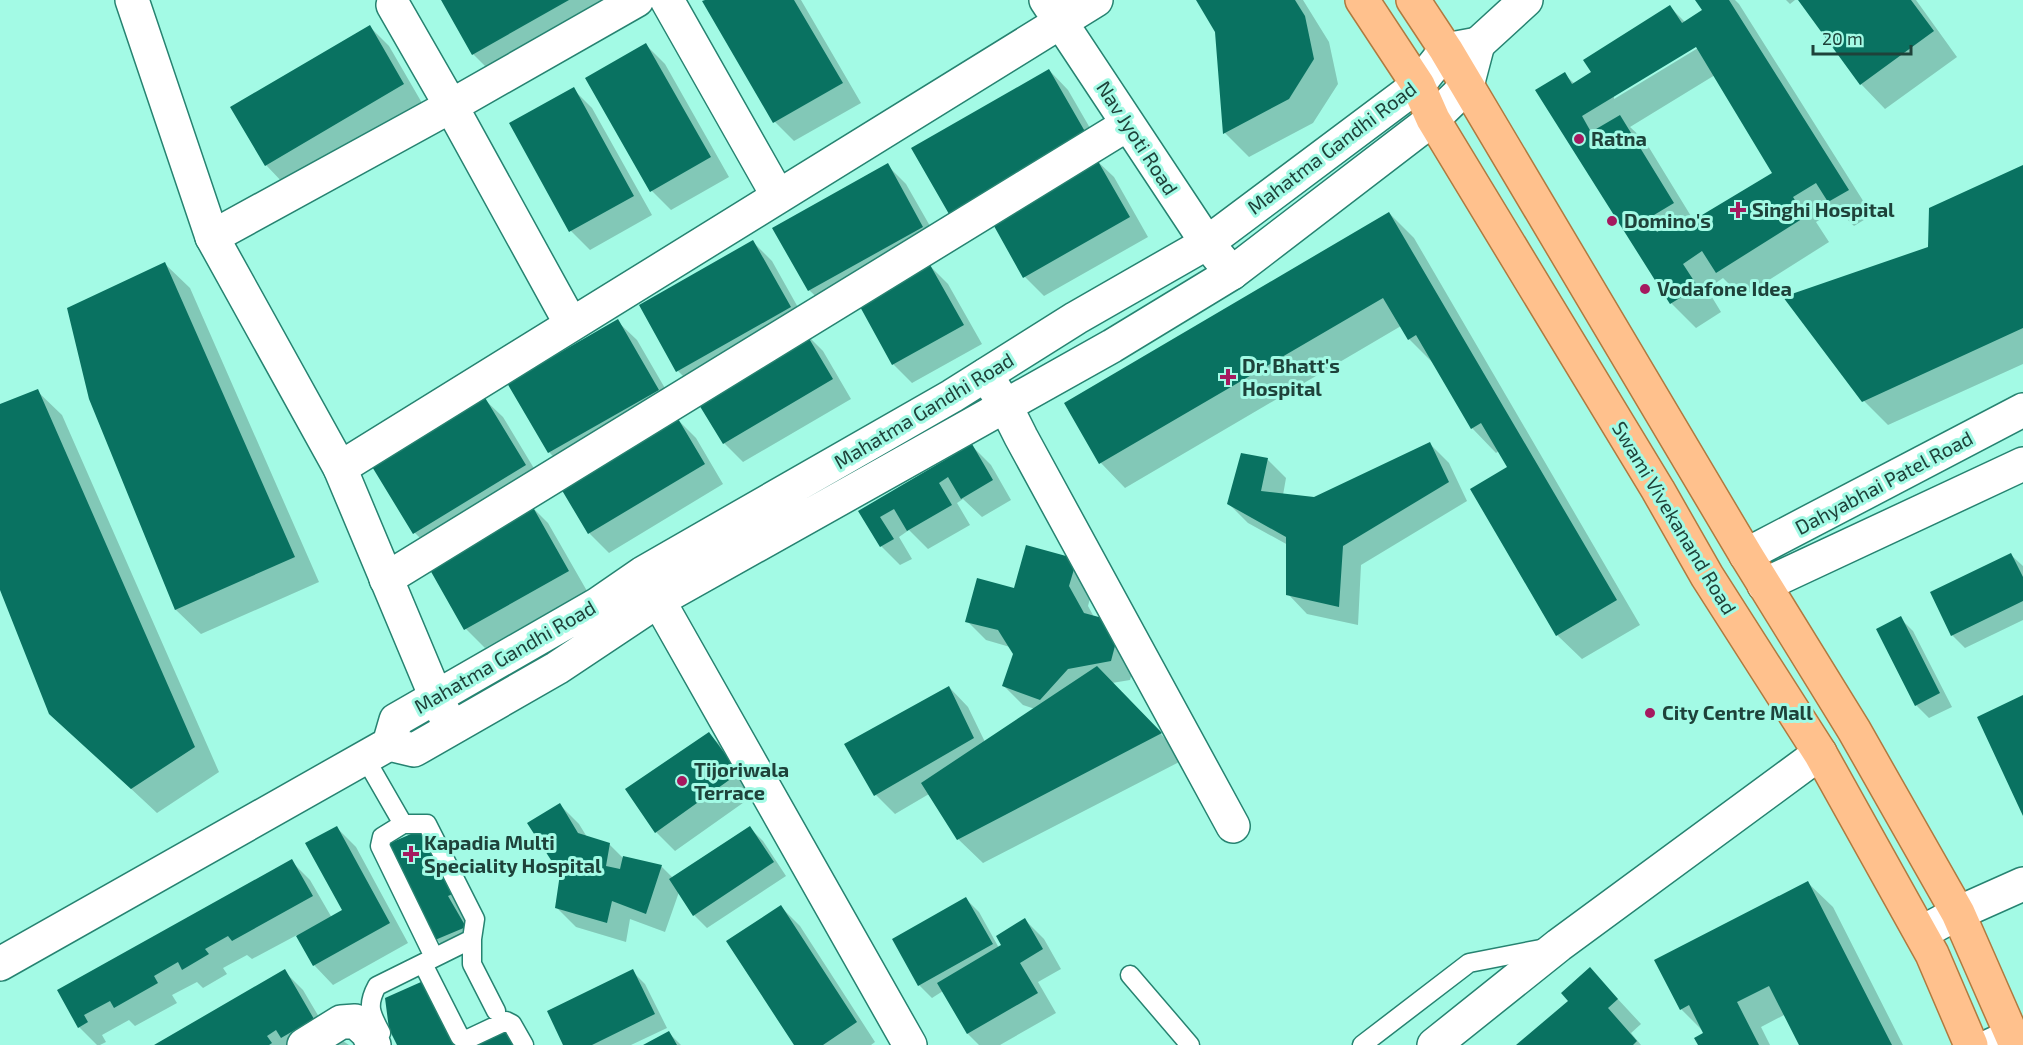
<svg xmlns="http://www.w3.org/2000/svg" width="2023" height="1045" viewBox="0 0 2023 1045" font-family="'Exo 2',sans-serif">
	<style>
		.shadow { fill: #0003; fill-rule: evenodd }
		.building { fill: #097261; fill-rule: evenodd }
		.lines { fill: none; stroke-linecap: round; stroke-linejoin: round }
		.service-casing { stroke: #268371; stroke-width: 21 }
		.minor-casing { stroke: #268371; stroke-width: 36 }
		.tertiary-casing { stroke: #268371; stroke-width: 36 }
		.secondary-casing { stroke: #268371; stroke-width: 36 }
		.primary-casing { stroke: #b07a3f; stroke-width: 36 }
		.service { stroke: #fff; stroke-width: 18 }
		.minor { stroke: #fff; stroke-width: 33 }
		.tertiary { stroke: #fff; stroke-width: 33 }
		.secondary { stroke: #fff; stroke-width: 33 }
		.primary { stroke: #ffc18d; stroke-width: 33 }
		.poi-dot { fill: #a5195f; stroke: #a3fae5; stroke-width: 2 }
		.labels { text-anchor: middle; stroke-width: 6; stroke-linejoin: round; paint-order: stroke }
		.street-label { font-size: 20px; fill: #1e423a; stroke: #a3fae5 }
		.poi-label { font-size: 20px; font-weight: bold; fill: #1e423a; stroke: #a3fae5; text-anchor: start }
	</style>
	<rect width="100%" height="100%" fill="#a3fae5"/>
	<!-- shadow -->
	<path class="shadow" d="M442,0H619L492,73L473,54Z
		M708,0H801L861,103L794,141L775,122L704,2Z
		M1198,0H1303L1329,42L1338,84L1313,123L1249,157L1225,133L1216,31Z
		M1697,0H1735L1739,4L1872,215L1854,226L1837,209L1816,222L1829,242L1742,297L1723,278L1707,289L1721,312L1696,328L1671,303L1537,91L1564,74L1575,84L1593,73L1670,7L1685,22L1704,11ZM1702,42L1703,45L1614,99V95ZM1715,75L1774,173L1694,221L1645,141L1630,127Z
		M1786,0H1795L1790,4Z
		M1800,0H1916L1957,57L1885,109L1861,84Z
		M370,27L389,46L422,103L285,185L266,165Z
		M646,45L665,64L729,177L671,210L652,191Z
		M1049,70L1068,90L1105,154L1096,160L1114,177L1148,237L1044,296L1025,277L992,219L970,232L950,213Z
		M573,89L592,108L652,215L590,250L571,231Z
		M887,165L906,184L942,247L829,309L809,290L774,228Z
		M2023,167V364L1888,425L1864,401L1929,248Z
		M1389,213L1414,238L1640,625L1582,659L1557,635L1509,467L1499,451L1496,453L1472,428L1434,364L1409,339L1401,326L1125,488L1101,463L1066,403Z
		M753,242L772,261L809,327L803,331L823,351L851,399L743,462L724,443L697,390L678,371Z
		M165,264L190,288L319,582L201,634L176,610L90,399Z
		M929,265L948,284L982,344L912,383L893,364Z
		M617,321L637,340L677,409L568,472L549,452Z
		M37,391L62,415L219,772L157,813L50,713L0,585V406Z
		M483,398L503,417L544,485L434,552L415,533L373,466Z
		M677,419L696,438L723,484L609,553L590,534L562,488Z
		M1429,443L1449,463L1467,501L1361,565L1358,625L1307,614L1288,594V545L1248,523L1229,504L1267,459L1286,478L1283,495L1314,499Z
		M972,446L991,465L1011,500L982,517L963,499L957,503L970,525L928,549L909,530L899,537L912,559L900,565L881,546L860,512Z
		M529,504L548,523L587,591L485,648L466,629L427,561Z
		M2011,555L2023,566V620L1965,648L1952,635Z
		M1076,560L1095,579L1088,606L1094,617L1140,644L1130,680L1112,683L1185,759L983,863L958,839L929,794L895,814L876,795L949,687L968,707L985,742L1035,709L1023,705L1004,686L1015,654L1010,647L986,640L967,621L1015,590Z
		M1900,618L1913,631L1952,707L1929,718L1916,705Z
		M709,734L728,753L757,793L675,851L656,832Z
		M560,805L579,824L587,837L609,844L624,859L661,866L673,878L750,828L763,841L786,876L707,928L694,915L679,892L665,932L630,919L626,942L576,927L557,908L562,874Z
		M337,828L356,847L408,943L333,985L314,965L297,935L252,959L247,955L223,968L227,974L203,988L197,982L172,995L177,1003L135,1026L129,1020L102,1035L106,1042L100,1045H97L79,1027L59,991L291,861L310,880L332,918L344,911Z
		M419,831L469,905L460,909L478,940L449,952L436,939Z
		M1808,883L1833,907L1903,1045H1801L1786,1014L1761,1027L1770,1045H1699L1705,1034L1703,1031L1681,1009Z
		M966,899L979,912L999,948L1025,920L1044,939L1061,969L1038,982L1056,1013L1000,1045H979L968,1034L943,991L932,998L919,985Z
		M781,907L800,926L875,1042L871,1045H796Z
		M1590,969L1641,1024L1631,1033L1641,1045H1519L1570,1001Z
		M284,971L303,990L332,1039H340L349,1045H157Z
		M632,971L645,984L667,1028L631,1045H565Z
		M669,1033L681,1045H646Z"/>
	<!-- building -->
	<path class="building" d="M441,0H569L472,55Z
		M705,0H794L843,83L773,123L702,1Z
		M1196,0H1295L1305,16L1314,59L1289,99L1223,134L1215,32Z
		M1695,0H1729L1849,190L1828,202L1816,183L1793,197L1805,217L1716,273L1702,251L1683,264L1698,287L1670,304L1535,90L1565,72L1572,84L1591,72L1583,60L1670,5L1682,23L1702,10ZM1696,47L1772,173L1687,224L1683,217L1657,232L1649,218L1674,203L1620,115L1591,132L1582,116Z
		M1798,0H1911L1934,31L1860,85Z
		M370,25L404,84L265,166L230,107Z
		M646,43L711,157L650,192L585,78Z
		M1049,69L1087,135L949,214L911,148Z
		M574,87L634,196L569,232L509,123Z
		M1095,156L1130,217L1023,278L989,217Z
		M888,163L923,227L808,291L772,228Z
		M2023,165V328L1862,402L1783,297L1928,247L1929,208Z
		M1389,212L1617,600L1556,636L1470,489L1507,467L1481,423L1471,429L1416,335L1408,340L1383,298L1099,464L1064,403Z
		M753,240L791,307L676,372L639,305Z
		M165,262L295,557L175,610L89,399L67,308Z
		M929,263L964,325L892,365L858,303Z
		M618,319L659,390L548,453L507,383Z
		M804,330L833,379L723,444L693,395Z
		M38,389L195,747L131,789L49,714L0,590V404Z
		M484,396L526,465L413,534L371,465Z
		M677,417L705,464L588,534L560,487Z
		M1430,442L1449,482L1343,546L1339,607L1286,595V537L1227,504L1241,453L1268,458L1261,491L1314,497Z
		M972,444L993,480L961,499L948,477L939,483L952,505L907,531L894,509L880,517L894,539L880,547L858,511Z
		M530,502L569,571L464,630L425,561Z
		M1026,545L1077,559L1069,586L1084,613L1121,623L1111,661L1068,669L1040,700L1002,686L1013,654L998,630L965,622L977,578L1014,588Z
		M2011,553L2023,577V601L1951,636L1930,592Z
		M1901,616L1940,693L1915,706L1876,629Z
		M1097,666L1162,733L957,840L921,783Z
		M949,686L974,738L874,796L844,744Z
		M2023,695V816L1977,717Z
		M709,732L739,773L655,833L625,789Z
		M560,803L578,833L610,843L606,866L620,869L623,856L662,865L646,914L612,901L607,923L555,908L560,874L527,823Z
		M337,826L390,923L313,966L296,936L342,910L305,843Z
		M750,826L774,862L693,916L669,879Z
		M420,830L442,874L448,872L457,892L448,896L466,927L435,940L388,844Z
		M292,859L313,896L232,941L228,936L205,949L209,954L182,970L178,962L154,976L158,983L114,1008L110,1001L84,1015L88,1022L78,1028L57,990Z
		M1808,881L1892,1045H1799L1769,986L1737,1002L1759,1045H1698L1694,1038L1703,1033L1689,1005L1680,1010L1654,960Z
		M966,897L993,944L918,986L892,939Z
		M781,905L857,1022L823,1045H794L726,941Z
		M1025,918L1043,949L1020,963L1038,993L967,1034L937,983L1001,945L996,936Z
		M1590,967L1618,999L1608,1008L1637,1041L1633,1045H1516L1568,1001L1561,993Z
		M285,969L314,1019L281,1038L276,1030L267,1036L272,1043L269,1045H154Z
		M633,969L655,1014L592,1045H563L547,1011Z
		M421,982L458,1045H397L389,1029L385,998Z
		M505,1027L514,1045H474Z
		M669,1031L677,1045H643Z"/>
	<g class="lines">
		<defs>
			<path id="service" d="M365,758L403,824H427L475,919L472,939V964L496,1011
				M403,824L382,837L380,846L434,957
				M423,964L460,1037L468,1039L506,1021L512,1024L524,1045
				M1130,975L1190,1045
				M381,1033C371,1014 366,1006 377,986L472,939
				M1362,1045L1469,963L1546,948"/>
			<path id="minor" d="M667,0L778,196
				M1046,0L1207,243L1232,273
				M393,5L451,106L571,324
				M212,237L451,106L637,0
				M986,375L1005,405L1021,437L1233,826
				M340,468L1096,0
				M1746,555L2023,410
				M644,575L910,1045
				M386,579L1128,124
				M1764,585L2023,464
				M304,1045L341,1022L355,1021L367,1032L374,1045
				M1434,1045L1559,945L1820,753
				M1992,1045L2012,1036"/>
			<path id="tertiary" d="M132,0L212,237L340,468L436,697L449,723
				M1478,44L1526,0
				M1921,933L1958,913L2023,884"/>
			<path id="secondary" d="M0,964L389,744L414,750L557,668L659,600L1112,346L1232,273L1433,119L1467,86L1478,44L1446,50L1418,85L1207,243L1076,318L952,396L643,573L598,604L396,720L389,744"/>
			<path id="primary" d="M1362,0L1418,85L1433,119L1658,490L1707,576L1820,753L1932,954L1971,1045
				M1413,0L1446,50L1746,555L1854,730L1958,913L2016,1045"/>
		</defs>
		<!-- service casing -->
		<use href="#service" class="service-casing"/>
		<!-- minor casing -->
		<use href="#minor" class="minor-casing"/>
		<!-- tertiary casing -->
		<use href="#tertiary" class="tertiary-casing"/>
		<!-- secondary casing -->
		<use href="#secondary" class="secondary-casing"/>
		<!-- primary casing -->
		<use href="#primary" class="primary-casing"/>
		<!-- service -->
		<use href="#service" class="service"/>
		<!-- minor -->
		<use href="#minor" class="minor"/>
		<!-- tertiary -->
		<use href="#tertiary" class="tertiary"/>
		<!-- secondary -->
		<use href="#secondary" class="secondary"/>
		<!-- primary -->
		<use href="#primary" class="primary"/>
	</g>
	<!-- markers -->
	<g class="poi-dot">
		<circle cx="1579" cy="139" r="6"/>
		<path d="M1735 201h6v6h6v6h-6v6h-6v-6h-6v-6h6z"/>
		<circle cx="1612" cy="221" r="6"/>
		<circle cx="1645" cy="289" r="6"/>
		<path d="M1225 368h6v6h6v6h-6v6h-6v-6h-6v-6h6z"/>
		<circle cx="1650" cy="713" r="6"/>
		<circle cx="682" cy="781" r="6"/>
		<path d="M408 845h6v6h6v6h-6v6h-6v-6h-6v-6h6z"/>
	</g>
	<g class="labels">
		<!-- street labels -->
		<g class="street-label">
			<text transform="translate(1137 138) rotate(57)" y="7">Nav Jyoti Road</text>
			<text transform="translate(1332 148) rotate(-37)" y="7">Mahatma Gandhi Road</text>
			<text transform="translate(924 411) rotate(-31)" y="7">Mahatma Gandhi Road</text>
			<text transform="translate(1884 483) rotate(-28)" y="7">Dahyabhai Patel Road</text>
			<text transform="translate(1674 518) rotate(59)" y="7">Swami Vivekanand Road</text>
			<text transform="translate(505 657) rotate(-30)" y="7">Mahatma Gandhi Road</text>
		</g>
		<!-- poi labels -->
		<g class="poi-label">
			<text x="1591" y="146">Ratna</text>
			<text x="1752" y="217">Singhi Hospital</text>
			<text x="1624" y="228">Domino's</text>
			<text x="1657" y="296">Vodafone Idea</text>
			<text x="1242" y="373">Dr. Bhatt's<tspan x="1242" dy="23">Hospital</tspan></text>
			<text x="1662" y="720">City Centre Mall</text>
			<text x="694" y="777">Tijoriwala<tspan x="694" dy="23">Terrace</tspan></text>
			<text x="424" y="850">Kapadia Multi<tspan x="424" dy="23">Speciality Hospital</tspan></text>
		</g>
	</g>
	<!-- scale -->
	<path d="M1813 45v9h98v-9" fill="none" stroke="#1e423a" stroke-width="3"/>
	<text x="1822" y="45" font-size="18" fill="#1e423a" stroke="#a3fae5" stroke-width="4.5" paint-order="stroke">20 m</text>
</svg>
